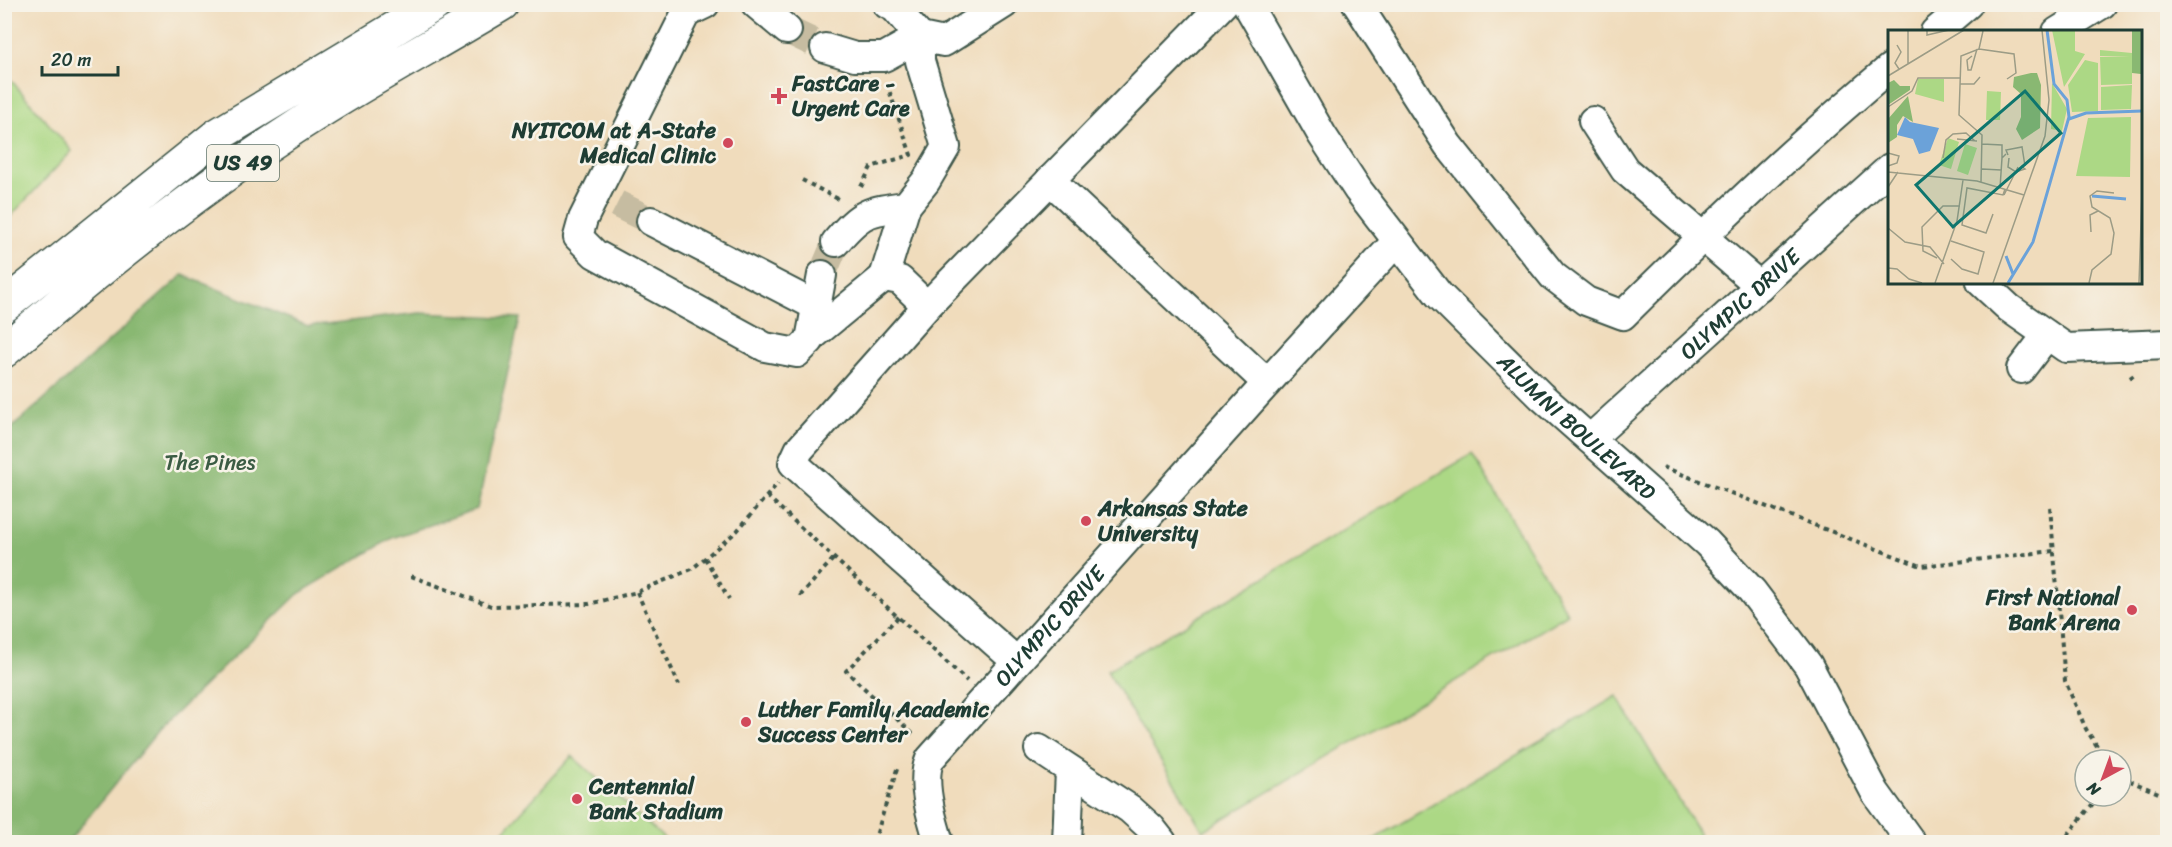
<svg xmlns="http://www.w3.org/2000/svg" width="2172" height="847" viewBox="0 0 2172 847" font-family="Sriracha,sans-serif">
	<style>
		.green { fill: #acd885; stroke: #668a5c; stroke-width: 1.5 }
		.forest { fill: #89b872; stroke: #547a53; stroke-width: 1.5 }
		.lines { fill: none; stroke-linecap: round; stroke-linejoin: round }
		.minor-tunnel { stroke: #c6bca1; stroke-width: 28; stroke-dasharray: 28 14; stroke-linecap: butt }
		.minor-casing { stroke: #3e5548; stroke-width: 32 }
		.highway-casing { stroke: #3e5548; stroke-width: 36 }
		.path { stroke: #3e5548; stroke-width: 4; stroke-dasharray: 4.5 4.5; stroke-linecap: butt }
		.minor { stroke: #fff; stroke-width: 28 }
		.highway { stroke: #fff; stroke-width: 33 }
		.poi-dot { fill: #d1495b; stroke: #f7f3e8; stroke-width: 2 }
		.labels { text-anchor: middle; stroke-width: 5; stroke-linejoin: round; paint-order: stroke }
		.shield { fill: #f7f3e8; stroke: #60746a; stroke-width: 1.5 }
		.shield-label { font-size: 21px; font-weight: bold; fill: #1f3d34 }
		.poi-label { font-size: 22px; font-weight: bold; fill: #1f3d34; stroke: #f7f3e8; text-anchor: start }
		.street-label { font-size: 22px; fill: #1f3d34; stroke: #f7f3e8 }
		.park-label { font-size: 22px; fill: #3b5c44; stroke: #f7f3e8 }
		.inset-river { fill: none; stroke: #6ba2d9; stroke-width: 3 }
		.inset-road { fill: none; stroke: #9c9c86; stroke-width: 1.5 }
		.view { fill: #0f766e; fill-opacity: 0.15; stroke: #0f766e; stroke-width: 3 }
		.inset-edge { fill: none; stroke: #1f3d34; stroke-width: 3 }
	</style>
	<rect width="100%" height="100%" fill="#f7f3e8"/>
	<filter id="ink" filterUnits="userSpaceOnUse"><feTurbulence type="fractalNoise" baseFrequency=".0167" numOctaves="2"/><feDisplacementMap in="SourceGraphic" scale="12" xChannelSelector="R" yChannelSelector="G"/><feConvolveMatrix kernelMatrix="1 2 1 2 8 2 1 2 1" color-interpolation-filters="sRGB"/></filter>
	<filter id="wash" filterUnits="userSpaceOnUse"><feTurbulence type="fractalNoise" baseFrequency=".008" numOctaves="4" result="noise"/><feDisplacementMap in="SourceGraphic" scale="24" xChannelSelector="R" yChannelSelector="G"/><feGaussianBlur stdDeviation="1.35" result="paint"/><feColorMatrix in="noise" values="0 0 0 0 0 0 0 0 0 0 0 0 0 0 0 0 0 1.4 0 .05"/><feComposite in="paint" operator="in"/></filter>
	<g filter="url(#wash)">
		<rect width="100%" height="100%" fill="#f0dcbc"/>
		<!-- green -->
		<path class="green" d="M4,72L72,151L5,222H4Z
			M1472,454L1568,614L1203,831L1107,671Z
			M1617,696L1704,842H1369Z
			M572,756L668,842H494Z"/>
		<!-- forest -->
		<path class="forest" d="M183,275L308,326L420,313L520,318L477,509L392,538L298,594L158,731L68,842H5V434Z"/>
	</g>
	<g filter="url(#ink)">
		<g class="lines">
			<!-- minor-tunnel -->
			<path class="minor-tunnel" d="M787,30L825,48
				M617,204L651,221
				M822,275L836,242"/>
			<defs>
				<g id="minor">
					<path d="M705,4L686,13L583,219L578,237L595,254L765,347L797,353L810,340L822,275"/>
					<path d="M756,4L787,30"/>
					<path id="s1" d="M1247,4L1322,135L1358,190L1439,295L1541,396L1707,543L1752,591L1808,665L1875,792L1911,842"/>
					<path d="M1357,4L1448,145L1553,276L1586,301L1623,315C1709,230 1796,146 1890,68"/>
					<path d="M1935,32L1968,4"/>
					<path d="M2057,32L2102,4"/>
					<path d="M825,48L855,57H884L920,37L944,42L1004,4"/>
					<path d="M1593,121L1625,170L1760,286"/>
					<path d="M1050,180L1267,383"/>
					<path d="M651,221L816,306"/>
					<path d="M836,242C861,212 868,211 906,206L926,181L946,147L920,61V37L895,8L887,4"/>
					<path d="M884,277L906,206"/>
					<path d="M1981,282L2009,308L2066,348L2168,344"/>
					<path d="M927,306L799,450L793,463L1016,661"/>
					<path d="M810,338L884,277L900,280L927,306L1223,4"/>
					<path d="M2021,369L2047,335"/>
					<path id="s2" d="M1590,439L1890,168"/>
					<path d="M1039,749L1130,809L1151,828L1162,842"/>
					<path id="s3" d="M939,842C932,820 920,781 930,759L1267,383L1396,242"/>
					<path d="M1067,842L1070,770"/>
				</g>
				<path id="highway" d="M4,306L216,136L435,4
					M4,351C94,273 188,197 288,132C357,86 431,47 502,4"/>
			</defs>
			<!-- minor casing -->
			<use href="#minor" class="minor-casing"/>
			<!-- highway casing -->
			<use href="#highway" class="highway-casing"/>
			<!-- path -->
			<path class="path" d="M802,180L840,200
				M861,187L871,167L911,155L887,84
				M2130,378L2137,373
				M1663,467L1921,566L2054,551
				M767,496L967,681
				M2050,507L2065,681L2086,729L2106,760
				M705,558L729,599
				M411,576L491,606L589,604L637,592L692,569L737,531L778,483
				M637,592L679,685
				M800,596L834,558
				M898,617L846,671L915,736
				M2121,777L2168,797
				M874,842L898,766
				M2062,842L2099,796"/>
			<!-- minor -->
			<use href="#minor" class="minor"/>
			<!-- highway -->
			<use href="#highway" class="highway"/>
		</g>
	</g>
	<!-- markers -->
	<g class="poi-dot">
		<path d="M776 87h6v6h6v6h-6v6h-6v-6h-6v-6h6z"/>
		<circle cx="728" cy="143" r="6"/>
		<circle cx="1086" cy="521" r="6"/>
		<circle cx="2132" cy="610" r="6"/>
		<circle cx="746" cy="722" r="6"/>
		<circle cx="577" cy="799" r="6"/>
	</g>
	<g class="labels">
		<!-- shield labels -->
		<rect class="shield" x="207" y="145" width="72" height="36" rx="4.5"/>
		<g class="shield-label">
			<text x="243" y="170">US 49</text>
		</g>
		<!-- poi labels -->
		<g class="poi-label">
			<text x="792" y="91">FastCare -<tspan x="792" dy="25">Urgent Care</tspan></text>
			<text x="716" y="138" text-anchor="end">NYITCOM at A-State<tspan x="716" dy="25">Medical Clinic</tspan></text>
			<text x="1098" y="516">Arkansas State<tspan x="1098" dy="25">University</tspan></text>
			<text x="2120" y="605" text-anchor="end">First National<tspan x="2120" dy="25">Bank Arena</tspan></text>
			<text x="758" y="717">Luther Family Academic<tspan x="758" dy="25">Success Center</tspan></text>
			<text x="589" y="794">Centennial<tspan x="589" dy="25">Bank Stadium</tspan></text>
		</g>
		<!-- street labels -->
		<g class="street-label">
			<text dy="8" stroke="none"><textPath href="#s2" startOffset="202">OLYMPIC DRIVE</textPath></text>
			<text dy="8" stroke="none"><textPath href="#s1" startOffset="540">ALUMNI BOULEVARD</textPath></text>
			<text dy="8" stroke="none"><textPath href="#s3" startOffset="264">OLYMPIC DRIVE</textPath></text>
		</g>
		<!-- park labels -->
		<g class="park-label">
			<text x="210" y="470">The Pines</text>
		</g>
	</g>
	<!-- overview -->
	<g transform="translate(1888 30)">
		<rect width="254" height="254" fill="#f0dcbc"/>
		<path d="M164,0H187V21L197,24L176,57ZM212,20L244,23V54L213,55L212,27H242L212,26ZM197,30L210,33V81L184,82L180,55ZM30,49H56V72L27,64ZM164,53L179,79L174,101L163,99ZM244,55L243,79L213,80V57ZM99,61L113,62L112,90H98ZM243,87L242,147L188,146L200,88ZM60,108L71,112L63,139L51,135ZM77,114L89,118L80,145L69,141Z" fill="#acd885"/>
		<path d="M244,0H253V44L244,43ZM143,43H149L153,55L152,98L134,110L128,99L133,87V64L125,57L126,47ZM6,50L12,56H22V60L0,75V53ZM20,66L25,92L15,86L9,95V107L0,113V89Z" fill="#89b872"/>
		<path d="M17,87L22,92L51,98L42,121L31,124L25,109L9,105Z" fill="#6ba2d9"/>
		<path class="inset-river" d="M181,89L198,83L254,81M204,166L238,169M118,226L125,244M120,253L145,212L181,87L179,70L166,54L159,0"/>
		<path class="inset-road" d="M20,0V34M39,0V5L61,0M9,15L13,22L7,33L11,39M91,19L126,24L128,43L119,49M84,26L79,30L80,40H83L89,19M0,46L76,0M72,54H86L92,47M0,77L24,61L30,48H72M69,109L89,111M94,114L114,115V128M0,123L11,126L9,133L0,136M120,125L118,120L134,117L137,136M55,128L58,110L65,104L78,103L87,111M121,128L120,137L128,142L137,139L133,136M94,139L113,140M0,142L89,151L136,165M93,152L94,105L71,85L73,26L91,19L95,1M0,157L10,142M112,158L114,128L118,124M116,165L130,137M105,184L98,203L74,195L79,158L115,165L117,159M0,198L17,212L42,217L56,234M203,202L202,185L210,181M49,228L35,221L34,197L55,176H72M63,229L74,239L90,244L96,222L63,211M0,238L9,239L21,249L34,253M47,253L69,191L75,150M105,253L157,106L161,70L154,0M201,253L204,240L223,224L226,203L222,188L204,177L202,166L209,161L226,163M251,253L254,161"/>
		<path class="view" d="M137,61L173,103L65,197L28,155Z"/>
		<rect width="254" height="254" class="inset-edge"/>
	</g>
	<!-- margin -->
	<rect width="2172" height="847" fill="none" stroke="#f7f3e8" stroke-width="24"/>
	<!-- north arrow -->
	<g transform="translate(2103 778) rotate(221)"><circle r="28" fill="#f7f3e8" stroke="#a1aaa0" stroke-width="1.5"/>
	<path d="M0-4.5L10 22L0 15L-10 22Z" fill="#d1495b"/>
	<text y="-9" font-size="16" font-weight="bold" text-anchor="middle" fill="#1f3d34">N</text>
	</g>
	<!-- scale -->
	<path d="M42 66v9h76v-9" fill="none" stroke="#1f3d34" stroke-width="3"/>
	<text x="51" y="66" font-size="18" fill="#1f3d34" stroke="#f7f3e8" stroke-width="4.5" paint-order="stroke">20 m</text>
</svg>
